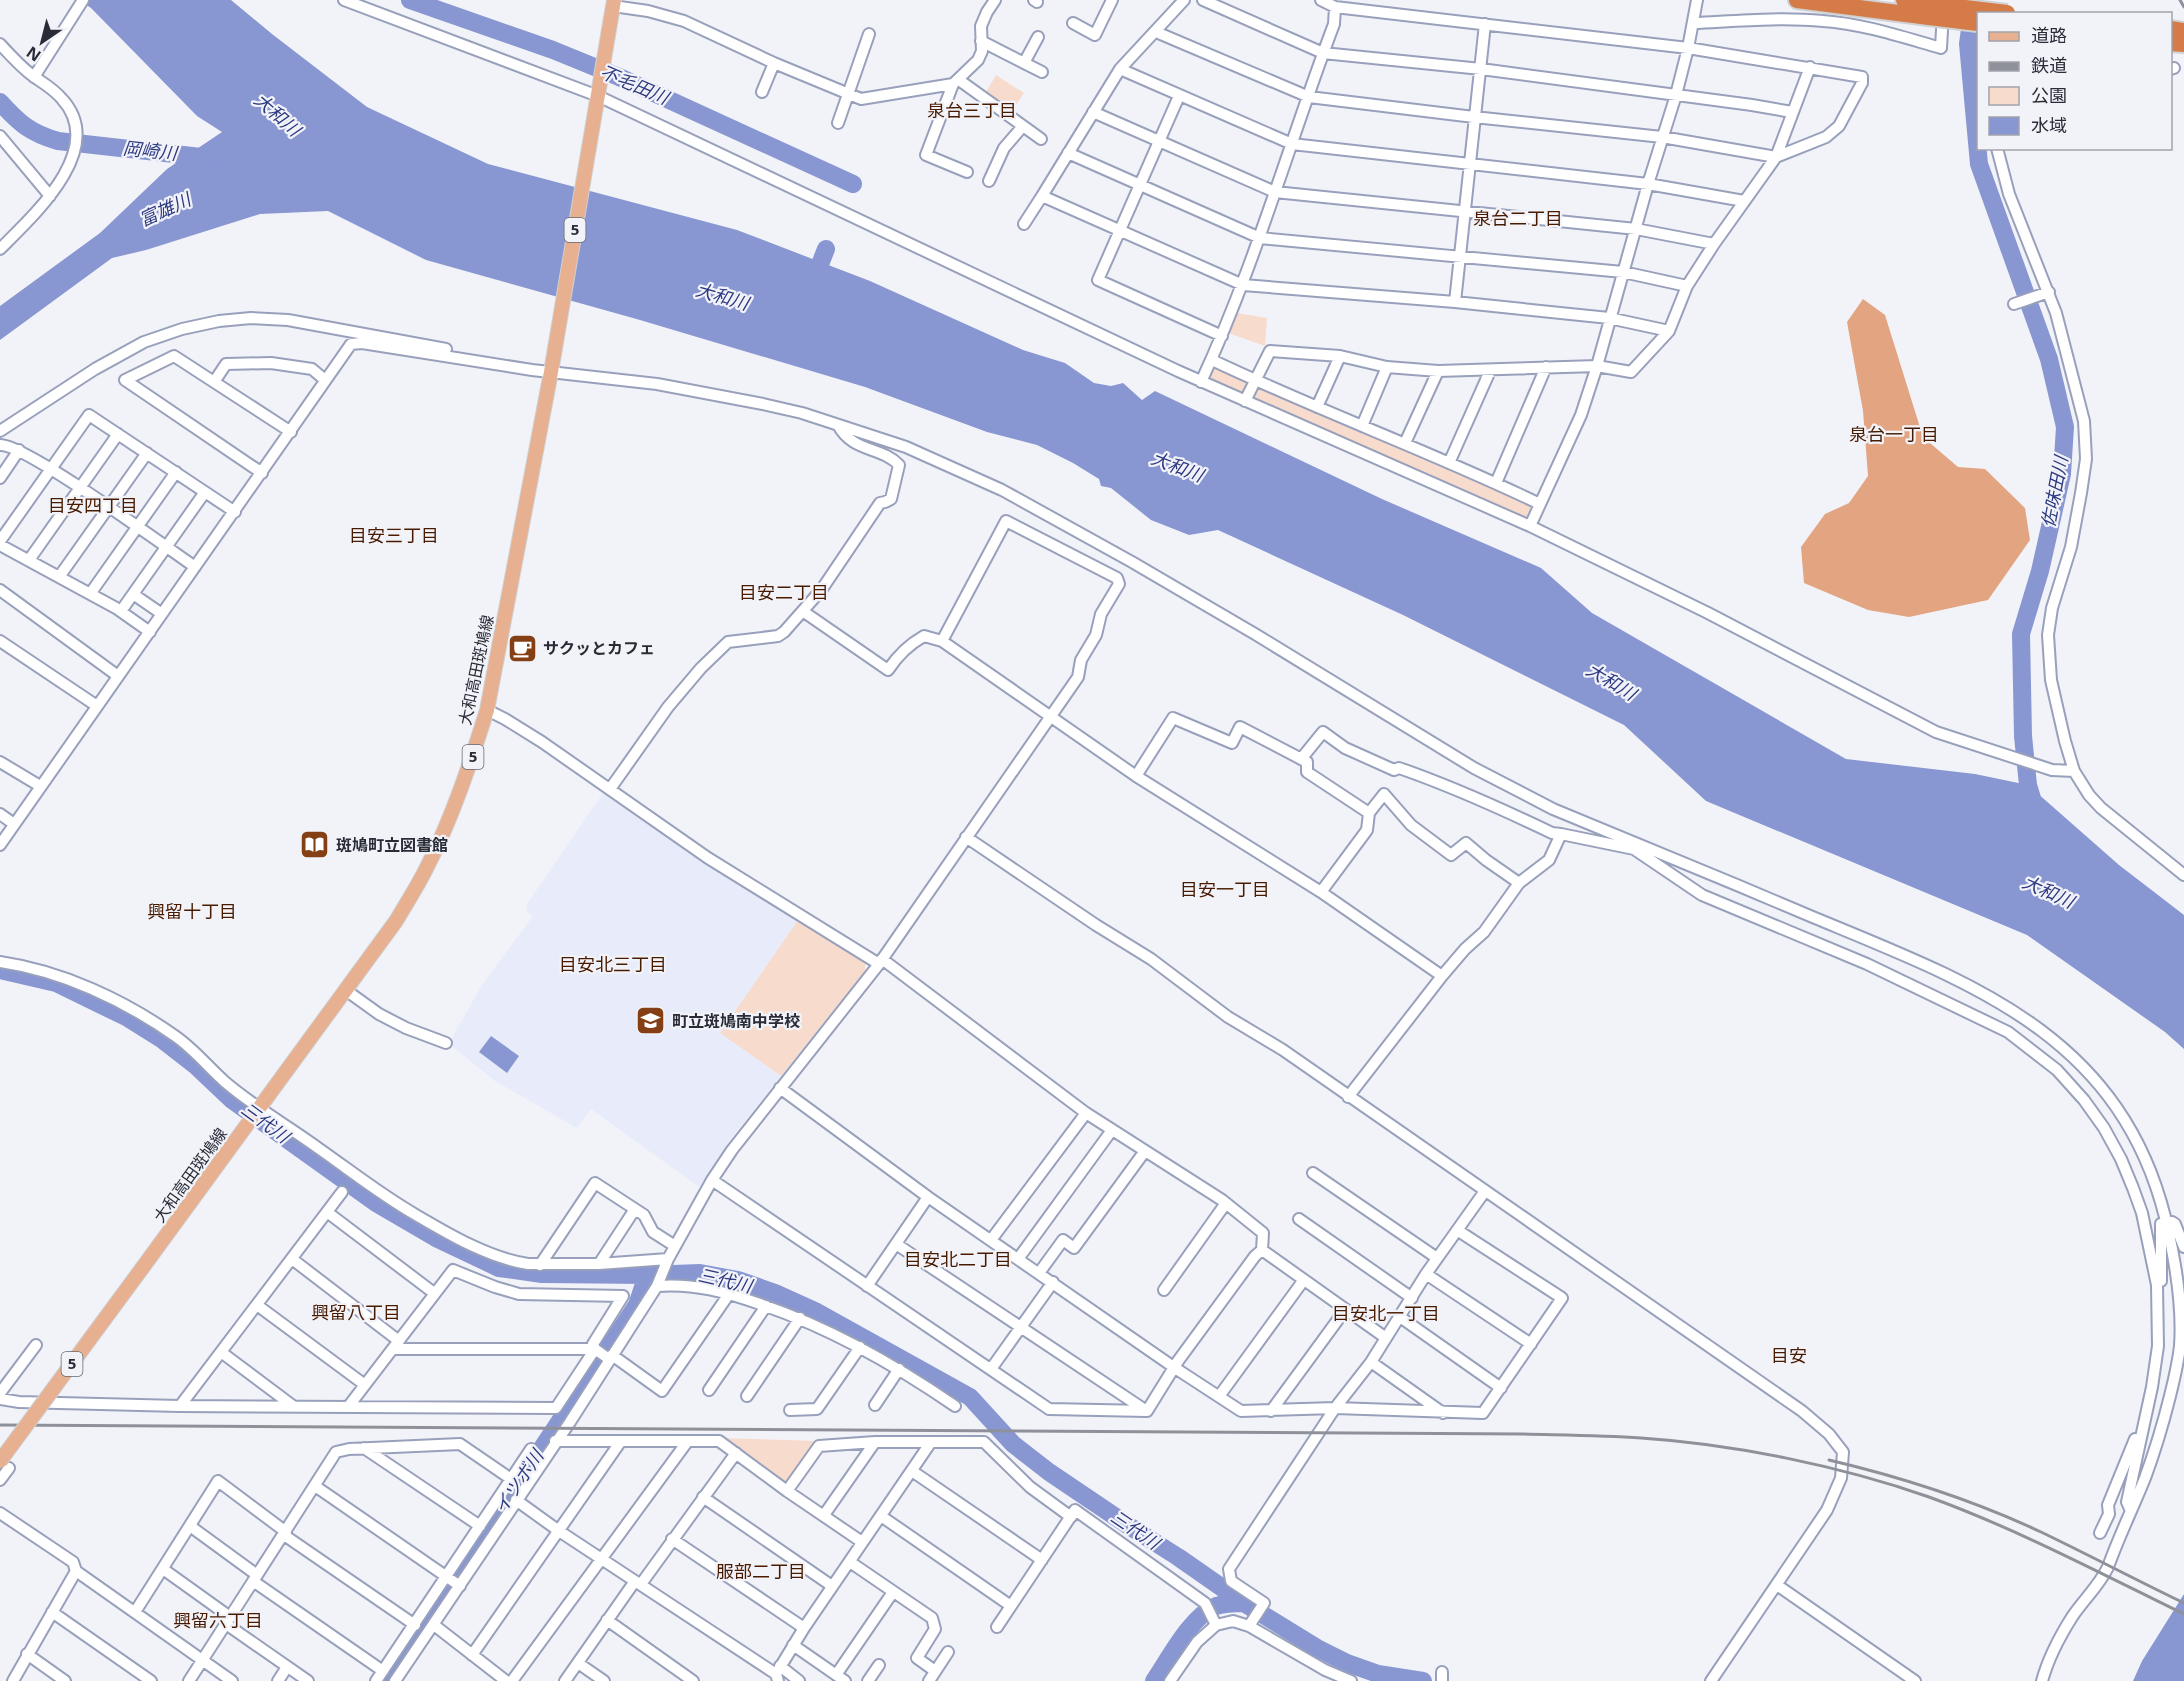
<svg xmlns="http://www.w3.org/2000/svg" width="2184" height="1681" viewBox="0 0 2184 1681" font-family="'Open Sans','Noto Sans JP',sans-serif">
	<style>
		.built { fill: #e7ebfa }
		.green { fill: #f7dcce }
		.forest { fill: #e3a482 }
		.water { fill: #8897d2 }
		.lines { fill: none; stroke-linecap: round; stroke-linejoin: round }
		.river { stroke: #8897d2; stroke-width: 18 }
		.minor-casing { stroke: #98a0bb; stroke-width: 14 }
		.major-casing { stroke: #d0d1d3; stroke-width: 16 }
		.highway-casing { stroke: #d0d1d3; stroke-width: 20 }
		.minor { stroke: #fff; stroke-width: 10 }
		.major { stroke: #e6b091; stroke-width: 14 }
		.highway { stroke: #d57b47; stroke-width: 16 }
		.rail { stroke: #8f919a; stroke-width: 3 }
		.major-bridge-casing { stroke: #d0d1d3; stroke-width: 16; stroke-linecap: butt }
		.highway-bridge-casing { stroke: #d0d1d3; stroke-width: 20; stroke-linecap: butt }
		.major-bridge { stroke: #e6b091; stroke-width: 14 }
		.highway-bridge { stroke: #d57b47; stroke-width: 16 }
		.labels { text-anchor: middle; stroke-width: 4.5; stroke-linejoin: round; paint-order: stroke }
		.shield { fill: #f2f3f9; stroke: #656871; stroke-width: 1.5 }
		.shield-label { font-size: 15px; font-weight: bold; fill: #292c37 }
		.poi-label { font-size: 16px; font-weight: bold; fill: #292c37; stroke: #f2f3f9; text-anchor: start }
		.street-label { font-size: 16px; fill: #292c37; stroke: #f2f3f9 }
		.water-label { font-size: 18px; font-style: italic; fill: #2e3a80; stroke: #f2f3f9 }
		.neighbourhood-label { font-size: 18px; fill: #481b00; stroke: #f2f3f9 }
	</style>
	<rect width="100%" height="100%" fill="#f2f3f9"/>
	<!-- built -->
	<path class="built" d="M603,793H607L706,863L798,920L720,1033L781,1076L732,1137L699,1187L591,1109L577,1128L495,1081L453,1047L452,1038L482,985L533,916L526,911L527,904Z"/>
	<!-- green -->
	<path class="green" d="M996,75L1024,93L1011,112L986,92Z
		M1237,313L1267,318L1265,346L1228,333Z
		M1213,367L1249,383L1244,393L1240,394L1210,380L1208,377Z
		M1257,386L1533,504L1527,516L1523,517L1254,400L1252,396Z
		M798,920L865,963V971L781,1076L720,1033Z
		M721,1438L818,1441L786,1485Z"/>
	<!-- forest -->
	<path class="forest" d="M1863,299L1885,315L1923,437L1958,467L1985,469L2025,508L2030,540L1988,600L1909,617L1868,610L1804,583L1801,547L1825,514L1849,503L1868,476L1863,411L1847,322Z"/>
	<!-- water -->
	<path class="water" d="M79,0H231L272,34L367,107L488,164L737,230L870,281L1023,350L1065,363L1094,383L1111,386L1123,383L1142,400L1155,391L1382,499L1541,568L1592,613L1846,759L1975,774L2028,785L2119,865L2184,915V1049L2165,1032L2027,935L1706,801L1624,725L1403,615L1218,530L1189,535L1151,520L1111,488L1101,486L1099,479L1073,463L1037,445L987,432L865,387L640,320L426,260L328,211L260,214L146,250L112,258L0,340V306L100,233L167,169L222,132L197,116L91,8Z
		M491,1036L519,1056L507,1073L479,1052Z
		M2184,1594V1681H2133L2142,1661Z"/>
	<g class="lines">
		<!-- river -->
		<path class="river" d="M410,0L553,50L619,77L853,184
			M1974,0L1968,44L1979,164L2049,359L2065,427L2062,474L2040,571L2021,634L2023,736L2028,785L2035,808
			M0,102C19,123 30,133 58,141L201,157L211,156
			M812,285L826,249
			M0,970L56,983L128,1018L160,1038L196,1066L232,1100L376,1203L436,1238L499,1268L542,1274L647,1275L700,1273L738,1280L775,1293L817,1312L970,1397L1013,1444L1049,1472L1129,1526L1178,1557L1244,1603L1317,1648L1347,1663L1378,1674L1423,1681
			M383,1677L437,1606L637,1305L647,1275
			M1154,1681C1169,1659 1191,1616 1216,1606C1225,1603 1234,1603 1244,1603"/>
		<defs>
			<path id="minor" d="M344,0L598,96L1178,371L1530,526L1708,613L1936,732L2052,770L2074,771L2065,741L2051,680L2048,635L2052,608L2071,547L2081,493L2086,459L2084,421L2056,313L2009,194L1997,148
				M1034,0L1037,2
				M1184,0L1120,69L1042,196L1243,285L1455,302L1609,318L1669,331
				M1203,0L1323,53L1481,69L1752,105L1792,112
				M613,6L648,11L684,21L774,63L861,99L953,84
				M1073,23L1095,35L1112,0
				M1694,23C1737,21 1780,17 1823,21C1864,24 1902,37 1941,48L1943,12
				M1156,32L1309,97L1474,117L1662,137L1776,157L1810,67
				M981,41L1042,72
				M0,44C10,55 21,67 33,76C43,83 54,89 62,99C108,149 33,216 0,249
				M1024,63L1038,37
				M1120,69L1292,144L1648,184L1744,201
				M2170,69L2174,68
				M34,77L83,0
				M959,80L1023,126L1004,148L989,181
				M762,92L774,63
				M1179,96L1098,280L1222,336
				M1093,112L1275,192L1636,229L1714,244
				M838,123L869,34
				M1023,126L1041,139
				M0,136L50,196
				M1068,153L1260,238L1623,272L1687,286
				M967,172L926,155L953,84L978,60L982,51L981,26L987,12L995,0
				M1024,224L1042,196
				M1455,302L1485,24
				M2014,304L2049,292
				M1212,360C1319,411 1432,452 1540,504
				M214,382L226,364L271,363L312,369L325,380
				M1201,382C1255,266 1289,143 1334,24L1335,7
				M1245,401L1270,351L1340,356L1387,367L1438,371L1597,366L1631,372L1669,331L1687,286L1714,244L1776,157L1826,137L1839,126L1862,83V77L1688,48L1335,7L1321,0
				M1317,407L1340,356
				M1362,426L1387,367
				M0,431L95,369L144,342L182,329L219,321L251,318L288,320L446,349
				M1405,443L1438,371
				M0,445C24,443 166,547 195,567
				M1449,463L1490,371
				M262,473L125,380L174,356L291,432
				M0,478L19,450
				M1496,483L1546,367
				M1530,526L1581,415L1597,366L1648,184L1676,95L1688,48L1697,0
				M0,541L89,415L235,512
				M0,545L116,608L150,632
				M29,560L118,434
				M59,577L147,453
				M0,590L118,676
				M90,594L176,472
				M133,594L162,614
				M121,611L205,492
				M804,612L888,670C898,655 908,645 924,636L942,641L1136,776L1321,892L1442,976
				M0,641L97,706
				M487,710L505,719L542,742L708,858L879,964
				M1301,759L1323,732L1345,748L1394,770L1399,768C1451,786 1502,809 1552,833L1561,834
				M0,762L40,786
				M2074,771L2089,795L2101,808L2184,875
				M1136,776L1173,718L1232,743L1240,727L1307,762V772L1369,813
				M610,789L668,707L701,668L728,642L778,636L784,632L822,589L880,503L885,502L891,499L899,465C881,446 853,453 838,425
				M0,814L14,824
				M966,837L1096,925L1151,959L1228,1017L1283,1050L1802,1411L1829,1434L1843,1452L1841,1478L1827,1510L1711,1681
				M0,845L351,344L362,343L532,370L657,384L763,404L802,413L906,447L1002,490L1132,562L1255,634L1474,768L1553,809C1641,845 1728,881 1815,918C1972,983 2119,1035 2165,1217C2175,1259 2183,1303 2180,1346C2178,1363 2174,1380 2170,1396C2163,1424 2155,1451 2145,1478C2133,1508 2119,1536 2108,1567C2099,1586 2084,1599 2072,1617C2060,1636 2048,1659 2042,1681
				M1321,892L1367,830L1369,813L1384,794L1411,825L1451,855L1466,843L1486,860L1519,883
				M0,962C62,971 124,1000 175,1036C194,1049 208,1067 225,1082C254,1107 288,1126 318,1148C351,1171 381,1195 416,1215C450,1235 489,1258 528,1264H599L668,1259
				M347,991L379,1014L406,1028L446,1043
				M780,1088L928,1197L1175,1368L1241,1411L1335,1408L1483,1413L1562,1298L1457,1230
				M1348,1097L1442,976L1465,949L1484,932L1519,883L1549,860L1561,834L1634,849L1702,895L1867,964L2008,1032L2057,1070L2084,1100L2104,1128L2121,1159L2133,1188L2142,1213L2157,1285L2158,1346L2152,1387L2127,1502L2131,1511
				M1313,1173L1437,1258
				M712,1180L1049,1409L1147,1411L1178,1361L1255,1256L1262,1250L1263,1233L1222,1200L1086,1113L882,959
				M327,1212L434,1293
				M1299,1219L1412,1298
				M991,1240L1086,1113
				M896,1244L1145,1410
				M1262,1250L1386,1338
				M292,1259L399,1341
				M1018,1259L1112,1130
				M599,1264L635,1209
				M540,1265L595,1183L644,1215L653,1232L675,1246
				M1039,1273L1063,1240L1074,1248L1145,1151
				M1426,1274L1531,1344
				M2161,1281V1224L2172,1222L2175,1224L2184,1247
				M657,1286C694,1283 726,1292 760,1304C831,1328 894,1364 955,1406
				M867,1286L928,1197
				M1164,1290L1226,1203
				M257,1305L365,1385
				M1400,1317L1501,1388
				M393,1349H595L609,1359
				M221,1352L293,1406
				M612,1355L662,1391L729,1294
				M1371,1362L1443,1413
				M991,1369L1053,1282
				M709,1390L766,1306
				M0,1393L36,1345
				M1220,1395L1303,1281
				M747,1396L800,1318
				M0,1399L19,1402L180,1406L556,1408L595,1349L593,1344L623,1296L519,1294L495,1287L453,1270L348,1407
				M875,1405L899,1369
				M180,1406L342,1192
				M790,1410L817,1409L860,1347
				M1271,1411L1345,1310
				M555,1441H719L787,1491L862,1542
				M364,1448L480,1526
				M912,1471L1042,1560
				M0,1480L9,1468
				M315,1486L460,1586
				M787,1491L819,1446L875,1442H984L1030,1487L1071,1517
				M703,1497L832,1586
				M516,1500L559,1531L776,1674
				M0,1513L73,1562L76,1571L232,1681
				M824,1515L875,1442
				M881,1516L1011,1606
				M190,1526L257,1575
				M2100,1533L2109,1514L2108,1505L2135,1439
				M284,1535L415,1625
				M672,1539L804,1628
				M850,1562L932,1618L935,1629L917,1658L935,1671
				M163,1569L230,1617
				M253,1581L383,1671
				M641,1584L736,1453
				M1777,1585L1915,1681
				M52,1612L151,1681
				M135,1612L218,1481L286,1532
				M607,1620L693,1681
				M226,1624L308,1681
				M434,1625L506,1681
				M1249,1626L1264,1603L1231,1581L1229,1569L1335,1408L1371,1362L1426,1274L1485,1191
				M997,1627L1075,1510L1205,1603L1216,1625
				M793,1645L845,1681
				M27,1654L65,1681
				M472,1655L621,1441
				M578,1663L604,1681
				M780,1666L799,1681
				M836,1675L893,1592
				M13,1681L76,1571
				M189,1681L336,1452L349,1449L460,1444L511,1479
				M278,1681L287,1667
				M376,1681L531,1449
				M395,1681L570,1422L657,1286L668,1259L712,1180L732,1150L879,964L1078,677L1081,660L1096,635L1101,614L1119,584L1117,578L1006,521L942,641
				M512,1681L687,1442
				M565,1681L635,1581
				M778,1681L776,1674L804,1628L931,1442
				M868,1681L879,1665
				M929,1681L948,1652
				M1170,1681L1197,1642L1216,1625L1233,1621L1249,1626L1325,1670L1351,1681
				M1442,1681V1672"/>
			<path id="major" d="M143,1267L396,921C406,904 417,887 426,869C452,819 470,764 487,710L551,372L614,0"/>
			<path id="highway" d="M1797,0L1929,17
				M1904,0L1932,4
				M2170,29L2184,31
				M2170,43L2184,44"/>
		</defs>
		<!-- minor casing -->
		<use href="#minor" class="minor-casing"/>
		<!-- major casing -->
		<use href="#major" class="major-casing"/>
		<!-- highway casing -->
		<use href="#highway" class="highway-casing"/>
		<!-- minor -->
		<use href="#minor" class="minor"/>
		<!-- major -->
		<use href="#major" class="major"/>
		<!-- highway -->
		<use href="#highway" class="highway"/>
		<!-- rail -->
		<path class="rail" d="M2180,0L2184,7
			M0,1425L1523,1434C1562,1435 1602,1435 1641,1438C1733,1444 1841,1466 1929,1497C2017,1529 2100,1573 2184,1614
			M1829,1460C1901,1477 1973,1500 2041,1532C2089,1555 2136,1580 2184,1603"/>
		<defs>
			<path id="major-bridge" d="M0,1461L143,1267"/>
			<path id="highway-bridge" d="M1932,4L2007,13
				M1929,17L1978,23"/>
		</defs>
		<!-- major-bridge casing -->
		<use href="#major-bridge" class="major-bridge-casing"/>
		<!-- highway-bridge casing -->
		<use href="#highway-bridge" class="highway-bridge-casing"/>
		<!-- major-bridge -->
		<use href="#major-bridge" class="major-bridge"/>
		<!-- highway-bridge -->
		<use href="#highway-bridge" class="highway-bridge"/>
	</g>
	<!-- icons -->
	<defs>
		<symbol id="cafe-square" viewBox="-11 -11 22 22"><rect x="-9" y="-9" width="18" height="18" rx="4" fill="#844014" stroke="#f2f3f9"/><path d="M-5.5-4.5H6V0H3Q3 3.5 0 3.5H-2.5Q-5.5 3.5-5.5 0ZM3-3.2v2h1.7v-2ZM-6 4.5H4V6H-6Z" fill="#fff"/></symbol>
		<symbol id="library-square" viewBox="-11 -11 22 22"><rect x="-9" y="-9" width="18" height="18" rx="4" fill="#844014" stroke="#f2f3f9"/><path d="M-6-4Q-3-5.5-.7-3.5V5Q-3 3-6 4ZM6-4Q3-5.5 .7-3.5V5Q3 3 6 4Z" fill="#fff"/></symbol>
		<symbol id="school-square" viewBox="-11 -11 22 22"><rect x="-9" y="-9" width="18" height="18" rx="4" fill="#844014" stroke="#f2f3f9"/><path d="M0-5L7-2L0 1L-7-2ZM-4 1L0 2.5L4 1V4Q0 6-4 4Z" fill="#fff"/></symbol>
	</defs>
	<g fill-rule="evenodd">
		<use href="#cafe-square" x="506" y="632" width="33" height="33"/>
		<use href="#library-square" x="298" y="828" width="33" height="33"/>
		<use href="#school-square" x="634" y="1004" width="33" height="33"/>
	</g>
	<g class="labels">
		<!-- shield labels -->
		<g class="shield">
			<rect x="564.5" y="218" width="21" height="24" rx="4.5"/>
			<rect x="462.5" y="745" width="21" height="24" rx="4.5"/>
			<rect x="61.5" y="1352" width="21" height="24" rx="4.5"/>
		</g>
		<g class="shield-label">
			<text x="575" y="235">5</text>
			<text x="473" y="762">5</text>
			<text x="72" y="1369">5</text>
		</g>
		<!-- poi labels -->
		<g class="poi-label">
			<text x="543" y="654">サクッとカフェ</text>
			<text x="336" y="851">斑鳩町立図書館</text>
			<text x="672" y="1027">町立斑鳩南中学校</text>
		</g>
		<!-- street labels -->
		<g class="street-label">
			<text transform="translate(476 670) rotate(-78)" y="6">大和高田斑鳩線</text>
			<text transform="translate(190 1175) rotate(-54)" y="6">大和高田斑鳩線</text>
		</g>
		<!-- water labels -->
		<g class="water-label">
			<text transform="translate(634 85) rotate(23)" y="6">不毛田川</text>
			<text transform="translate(277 115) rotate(41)" y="6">大和川</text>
			<text transform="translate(150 151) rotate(6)" y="6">岡崎川</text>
			<text transform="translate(165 210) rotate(-25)" y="6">富雄川</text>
			<text transform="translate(722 297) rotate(16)" y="6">大和川</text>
			<text transform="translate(1177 467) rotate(21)" y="6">大和川</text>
			<text transform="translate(2055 492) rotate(-79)" y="6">佐味田川</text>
			<text transform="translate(1611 682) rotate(31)" y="6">大和川</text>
			<text transform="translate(2048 892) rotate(24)" y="6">大和川</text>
			<text transform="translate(265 1123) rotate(36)" y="6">三代川</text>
			<text transform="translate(725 1281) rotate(13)" y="6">三代川</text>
			<text transform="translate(519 1482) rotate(-56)" y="6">イツボ川</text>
			<text transform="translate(1135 1530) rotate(34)" y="6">三代川</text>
		</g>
		<!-- neighbourhood labels -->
		<g class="neighbourhood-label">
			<text x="972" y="117">泉台三丁目</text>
			<text x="1518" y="225">泉台二丁目</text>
			<text x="1894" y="441">泉台一丁目</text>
			<text x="93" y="512">目安四丁目</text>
			<text x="394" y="542">目安三丁目</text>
			<text x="784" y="599">目安二丁目</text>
			<text x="1225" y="896">目安一丁目</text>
			<text x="192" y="918">興留十丁目</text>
			<text x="613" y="971">目安北三丁目</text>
			<text x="958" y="1266">目安北二丁目</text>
			<text x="356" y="1319">興留八丁目</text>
			<text x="1386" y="1320">目安北一丁目</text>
			<text x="1789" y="1362">目安</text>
			<text x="761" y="1578">服部二丁目</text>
			<text x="218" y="1627">興留六丁目</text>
		</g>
	</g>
	<!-- legend -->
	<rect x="1977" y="12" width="195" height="138" fill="#f2f3f9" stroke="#a2a3ab" stroke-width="1.5"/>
	<rect x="1989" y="32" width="30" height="9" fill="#e6b091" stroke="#a2a3ab" stroke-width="1.5"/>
	<text x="2031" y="42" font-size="18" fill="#292c37">道路</text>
	<rect x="1989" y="62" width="30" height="9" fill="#8f919a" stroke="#a2a3ab" stroke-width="1.5"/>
	<text x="2031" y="72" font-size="18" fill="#292c37">鉄道</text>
	<rect x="1989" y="87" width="30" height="18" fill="#f7dcce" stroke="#a2a3ab" stroke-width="1.5"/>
	<text x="2031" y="102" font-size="18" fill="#292c37">公園</text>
	<rect x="1989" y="117" width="30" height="18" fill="#8897d2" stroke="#a2a3ab" stroke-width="1.5"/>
	<text x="2031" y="132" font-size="18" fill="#292c37">水域</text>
	<!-- north arrow -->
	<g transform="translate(42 42) rotate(215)" stroke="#f2f3f9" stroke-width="4.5" paint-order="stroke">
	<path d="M0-4.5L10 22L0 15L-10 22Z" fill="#292c37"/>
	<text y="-9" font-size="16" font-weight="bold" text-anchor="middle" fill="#292c37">N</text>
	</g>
</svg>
